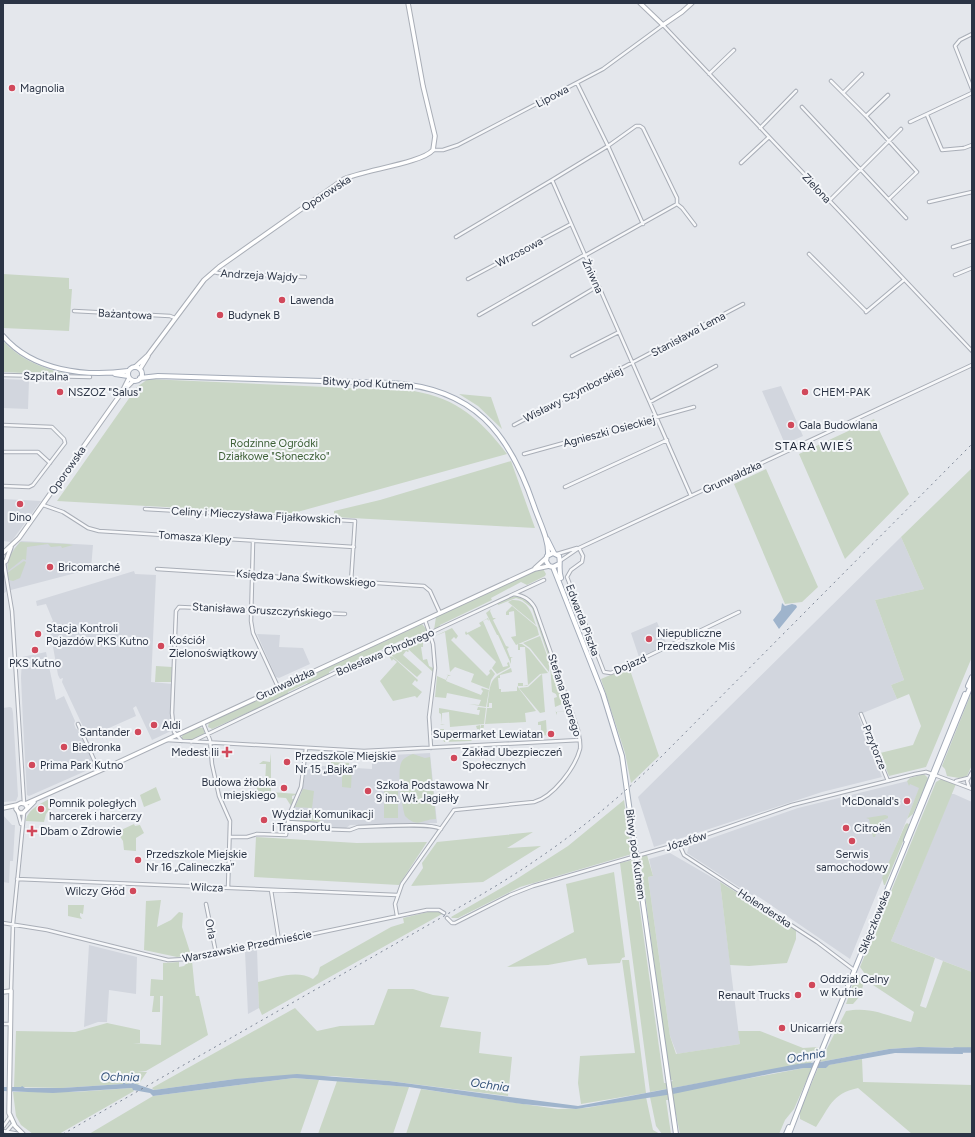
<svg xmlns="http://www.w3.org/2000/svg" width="975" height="1137" viewBox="0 0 975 1137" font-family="Figtree,sans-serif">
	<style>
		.built { fill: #d2d6de }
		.green { fill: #c9d6c5 }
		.water { fill: #9fb4cc }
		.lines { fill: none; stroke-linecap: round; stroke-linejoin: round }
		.river { stroke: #9fb4cc; stroke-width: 5.5 }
		.street-casing { stroke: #a9aeb7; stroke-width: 4.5 }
		.secondary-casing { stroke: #a9aeb7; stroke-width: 5.5 }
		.primary-casing { stroke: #a3abb8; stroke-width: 6 }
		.street { stroke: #f7f8fa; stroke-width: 2.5 }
		.secondary { stroke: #fff; stroke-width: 3.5 }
		.primary { stroke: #fff; stroke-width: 4 }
		.rail { stroke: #7d8696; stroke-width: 1; stroke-dasharray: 2 4; stroke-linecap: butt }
		.street-bridge-casing { stroke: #a9aeb7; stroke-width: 4.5; stroke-linecap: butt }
		.street-bridge { stroke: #f7f8fa; stroke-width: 2.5 }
		.poi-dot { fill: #d1495b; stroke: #f4f6f9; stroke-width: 1.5 }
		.labels { text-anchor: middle; stroke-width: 4; stroke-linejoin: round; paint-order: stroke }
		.poi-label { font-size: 11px; fill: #2b3445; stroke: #f4f6f9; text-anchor: start }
		.street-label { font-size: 11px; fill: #2b3445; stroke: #f4f6f9 }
		.park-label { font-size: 11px; fill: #3f6138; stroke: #f4f6f9 }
		.neighbourhood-label { font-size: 12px; letter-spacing: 1px; fill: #1d2536; stroke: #f4f6f9 }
		.water-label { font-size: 12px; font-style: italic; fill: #34527a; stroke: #f4f6f9 }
	</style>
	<rect width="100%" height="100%" fill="#e4e7ec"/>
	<!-- built -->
	<path class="built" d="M3,379L29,380L28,409L3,408Z
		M781,386L803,436L785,444L762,391Z
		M3,499L41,501L11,542L3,541Z
		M901,537L924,589L875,600L904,680L891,685L897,699L858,715L882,777L822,792L654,847L638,797Z
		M21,541L93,545L91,569L7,591L3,594V571L6,570V564L10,553Z
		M134,571L135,574L156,575L151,682L173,684V730L152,740L136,706L133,708L136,716L91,736L87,735L62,682L63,678L60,679L58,675L49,624L53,621L46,604L37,606L36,601Z
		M657,622L667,645L639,657L631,633Z
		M257,634L280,635L279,647L303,648L310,664L279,678L276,677Z
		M46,652L56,700L64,696L75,721L74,724L76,729L80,730L97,766L29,796L27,795L23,722L21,678L22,657Z
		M10,707L12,708L13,713L18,796L16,801L3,802V708Z
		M430,753L437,823L350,825L345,829L321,828V822L291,820L294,808L301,796L307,765L372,769V756Z
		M924,777L850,959L759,897L751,895L687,853L689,846L798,808Z
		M951,794H954L972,802V972L891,941Z
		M3,815L12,825H15L13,861H10L9,883L3,882Z
		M670,853L720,882L740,1044L677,1054L670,1036L648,877L653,876L649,859Z
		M89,945L137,957L136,994L109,990L107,1022H98L84,1027Z
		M257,949L259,1008L248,1014L245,952Z"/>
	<!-- green -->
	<path class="green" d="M3,274L69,278V289H72L69,331L3,328Z
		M3,341C20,359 39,367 63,373L64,375L3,372Z
		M148,379L414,391C458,399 480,419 507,454L290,514L57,501L137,387Z
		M459,394L491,397L502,429L478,406Z
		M874,419L909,494L845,559L799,454Z
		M511,461L535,528L334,517V511L380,500Z
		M972,468V657L926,767L889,776L880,753L913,745L921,726L909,694L897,699L891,685L904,680L875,600L924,589L901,537Z
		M766,469L818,587L802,602L785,604L734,484Z
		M20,542L67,544L73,545L62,548L61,546L51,547L48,544L27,547L26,560L23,559L8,571C6,559 13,551 20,542Z
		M24,561L26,562L20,578L13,581L9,580L7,573Z
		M542,567L546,574L545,576L527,585L521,582L491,598L492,600L440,625L439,628L434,630L436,617Z
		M515,596L526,599L533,607L553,663L552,667L532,608L522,600L516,598L498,605L497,603Z
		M512,600C528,599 532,613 536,625L508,602Z
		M512,606L537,627L539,635L516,645L511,637L516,636L514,611L509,612V615H506V612Z
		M491,609L490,611L493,618H496L493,620L506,646L509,647L507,649L510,657H513L511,658V664L498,635H497L486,613Z
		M488,618L489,621L487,619L483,621L503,667L508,666L507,663L509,662L510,667L497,674L492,668L496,662L468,634L466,635L465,633L466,631L467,633L481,626L479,623Z
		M422,624L427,630L425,634L404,642L402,640L347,666L346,664L338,668L337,667L329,672V674L308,684L307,683L288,692V694L212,729L208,727L209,722Z
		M452,628L458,636L456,639L454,637L451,640L487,676L490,673L489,671L491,669L495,674L491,680L489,689L471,682L474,674L455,667L450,672L445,632L433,637Z
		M540,636L549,661V672L530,648L523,643Z
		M423,641V647H421L423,660L427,659L429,666L433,668V672L407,648Z
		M518,644H522L529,649L548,673L540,674L527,686H518V683H523V686L528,685L525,647H520V650H518Z
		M406,648L409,651L408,652L406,651L403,655L422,672L417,677L390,654Z
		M389,656L393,657L418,680L417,682L415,680L412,684L422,692L417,698L415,696L393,701L380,681L397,662L393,659L392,661Z
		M550,664L566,711L557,712V715L555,710L556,712L564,711L562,704L555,707L554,698L557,697L556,694L552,692Z
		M156,666L172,667L171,682H155Z
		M629,667L659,756L631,783L625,753L601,679Z
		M511,668L512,672L500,675V678H498L499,689H501V692L517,691V686L536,711L525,713L526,722L485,724L487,708H492V703H489V707H487C491,682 488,679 511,668Z
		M446,674L451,676H448L446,681L481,695L483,691L481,689L482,688L489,690L486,707L469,704L479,705L481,700L447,693L446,698L435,697L437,676L446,680L448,675Z
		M542,674L545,712L540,713L519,688L528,687Z
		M972,691V765L967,776L959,778L947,776L945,769L942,766Z
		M478,707L486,708L484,724L450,727L449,712L442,713V724H445L440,725L442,724L441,714L439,713V708L479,715L480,710H477Z
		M546,720L547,736L545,735L544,736L503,739V733L541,730V725H538V722Z
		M480,725L481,729V725H484L482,740H475L478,736L474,740L473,739L471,741L444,742L440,729H444V731H441L442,736L479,733V729H477L476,726Z
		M198,727L203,728L205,734L192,740L181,739L183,734Z
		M271,753V792L298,794L292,796V799H295L291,806L286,798L257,796V785H265L266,764H259L263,761L270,762Z
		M413,754L425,758L430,757L436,819C422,819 418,829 405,816C402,806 397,773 401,763C403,758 408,756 413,754Z
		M331,762L349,763V768H352L351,788L342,787V773H330Z
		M924,774L928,778L927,782L913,814L907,819L919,788L910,784L909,786L907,781L910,778Z
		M941,779L956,784L891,941L935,958L920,1006L926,1008L943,961L972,972V1048L919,1047L889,1049L820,1062L846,1011C871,1006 887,1016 911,1022L914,1012L873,985L860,967L936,782Z
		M156,787L161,800L144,807L140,795Z
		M303,789L314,791L312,808L295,807Z
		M384,789H398V818H384Z
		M49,799L53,806L46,814L44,822L26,821C27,810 40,804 49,799Z
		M624,800L632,854L520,887L458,918H452L451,917L515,880L568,846Z
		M294,812L322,813L321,820L319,822L292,820V813Z
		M885,815L888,816V818L881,821L875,837H873L869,819L866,818Z
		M907,823L910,825L885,885H884L882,878L905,825Z
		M134,824L135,826L140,825L144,833L136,838V851L124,850L123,841L117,832Z
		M533,832L507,848L541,846L483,882L411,886L423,868L422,863L437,842Z
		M256,837L357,843L427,842L399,885L254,877Z
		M647,855L653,876L648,877L670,1036L676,1054L740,1044L738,1031H760L803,1048L818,1047L811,1063L650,1092L620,863L633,860L664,1083H670L673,1080H670L640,857Z
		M614,872L625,957L622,958L620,963L588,965L586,958L548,965L507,967L574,932L566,884Z
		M720,882L796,930V939L787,963L749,966L730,965Z
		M161,900L157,927L171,920L179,912L183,913L182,927L191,955L177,957L144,950L146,901Z
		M68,905H84L83,914L80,913V916L82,919L68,916Z
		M428,912H440L442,914L262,1015L259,1008L258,982C275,978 297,969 313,979L318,974L320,967L391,927L404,923L403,918Z
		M622,960H629L646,1093L581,1104L578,1083L580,1056L635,1053Z
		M192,961L195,991L196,996H199L208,1035L146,1071L137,1072H147L138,1085L133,1083L126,1084L123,1081V1084L62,1088L14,1087L16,1031L75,1032L107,1023L140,1030V1043H133L161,1045L163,996H160V1012H152L154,996H150L151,979L163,980V963L179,962V967L184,966L188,962Z
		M856,975H859L864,980L861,995L853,1004H846Z
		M388,989H413L433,995L449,997L440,1027L481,1032L479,1053L512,1057L508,1096L389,1081L332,1076L235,1079L154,1090L152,1088L295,1008L317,1031L340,1026L374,1025Z
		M862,1059L863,1082L972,1085L971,1134H912L858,1088C831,1094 830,1107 816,1127L800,1119V1111L818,1068H826L828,1065Z
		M804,1068H812L794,1109L785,1120L779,1134H680L673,1100H666L671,1134H662L656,1126L650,1097Z
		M294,1078L319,1080L300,1134H89L153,1096Z
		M337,1081L409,1087L393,1134H318Z
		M132,1088L134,1091L59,1134H33L21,1125L16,1116L13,1092H75Z
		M421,1089L558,1109L586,1108L646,1097L653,1130L660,1134H406Z"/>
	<!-- water -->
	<path class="water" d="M782,603L785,606L792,604L796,605L797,607L779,629L773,620L781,610Z
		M919,1047L962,1048L963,1054L895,1053L829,1065L826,1068H804L774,1073L673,1094L576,1109L522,1104L409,1087L294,1078L153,1096L150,1093L133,1090L132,1088L53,1093L3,1091V1087H21L22,1086L25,1088H62L123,1084V1081L126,1084L133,1083L154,1090L235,1079L297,1074L389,1081L578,1106L798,1064L820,1062L889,1049Z"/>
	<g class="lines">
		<!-- river -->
		<path class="river" d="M955,1050H972"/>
		<defs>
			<path id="street" d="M972,34L960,40L955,46L972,89
				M709,74L734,50
				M831,81L866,116L917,172L889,199
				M577,83L608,146L552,180L691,496
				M843,93L862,74
				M802,107L906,218
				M927,115L942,150L964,148L972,145
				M866,116L888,95
				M910,122L972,93
				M760,128L796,91
				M433,150H443L458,145L603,69L663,25L972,351
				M741,163L769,137
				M829,201L901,129
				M929,202L972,192
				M677,204L682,208L695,225
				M643,224L608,146L636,126H640L643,128L677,198V204
				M456,237L552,180
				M953,247L972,241
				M809,254L866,311
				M584,256L677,204
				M214,272L218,273L305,277
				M955,275L972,268
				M468,279L571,224
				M74,311L170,316L175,318
				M866,312L904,280
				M479,315L584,255
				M534,324L598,286
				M572,356L619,332
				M3,375L90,377
				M650,402L716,366
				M3,425L52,427L64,439L65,443L33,485L29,487L3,486
				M514,425L743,304
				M3,452H38L50,463
				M524,454L694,407
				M565,487L667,440
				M43,505L63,512L88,528L99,531L354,547
				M145,509L355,521L351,582
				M253,542L251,621L253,633L278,687
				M579,548L583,556L582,562L571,570L567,577L604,672L611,673L625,667L739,612
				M557,554L577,548
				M560,561L579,548L972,365
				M4,563L12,611L24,803
				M157,569L424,586L430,591L440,613
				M425,620L433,644L435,668L429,717L431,748
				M861,714L888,781
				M203,723L210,740L212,764L219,796L230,821L228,888
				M78,724L99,771
				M167,740L364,751L580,740
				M182,741L174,732L172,713L176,611L179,607L345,614
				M191,742L339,671L430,633L544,580
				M956,781L968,778
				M969,787L967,781L972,772
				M18,813L21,824
				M289,822L316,824L320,829L350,830L358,827C375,827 430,822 441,829
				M230,837H247L257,834L286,835L289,815L301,787L306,748
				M679,844L684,855L817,942L854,970
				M640,855L679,844L792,805L915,774L926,772L932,774L972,789
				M17,879L397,895
				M271,890L279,941
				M206,904L216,953
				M397,916L395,904L402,884L454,810L534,802C553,797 575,768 580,749C581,743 579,736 578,730L535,608C530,599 524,596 514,594
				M447,918L452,923H455L510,895L533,886L633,857
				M3,923L47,930L168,960L186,959L251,947L427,910H439L444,913
				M11,991L13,924L24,813
				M3,1024H10
				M3,1127L10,1117
				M3,1131L19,1134
				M7,1131L13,1124"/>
			<path id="secondary" d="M640,3L663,25L682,12L692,3
				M135,367L148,355L204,280L219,267L344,179C364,170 422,163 433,150L435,136L423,86L408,3
				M140,369L148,356
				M122,392L129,378
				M3,553L19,538L122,392L133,381
				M3,563L6,561L11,547
				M535,568L546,558
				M25,804L108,767L535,569L549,566
				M27,807L25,804L21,803L17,805L16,809L19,813H23L34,802
				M3,808L17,805
				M3,992L11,991L9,1113L15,1126L23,1134"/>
			<path id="primary" d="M3,336C33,371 85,377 128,371
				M128 374a7 7 0 1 1 14 0a7 7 0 1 1-14 0Z
				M115,374L128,376
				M140,378L158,376L391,383C474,388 509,432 534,506C539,521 549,539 548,555
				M547,539L554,553
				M559,564L553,567L549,566L546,561L547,556L553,553L559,556C561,562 558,569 561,578
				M553,567L603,694L622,756L676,1134
				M968,686L972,677
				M906,840L965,694
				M786,1134L789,1127
				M789,1134L810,1079L972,683"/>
		</defs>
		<!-- street casing -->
		<use href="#street" class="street-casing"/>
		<!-- secondary casing -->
		<use href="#secondary" class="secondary-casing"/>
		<!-- primary casing -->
		<use href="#primary" class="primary-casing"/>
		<!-- street -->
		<use href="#street" class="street"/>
		<!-- secondary -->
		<use href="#secondary" class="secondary"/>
		<!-- primary -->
		<use href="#primary" class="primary"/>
		<!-- rail -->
		<path class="rail" d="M63,1134L479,896C544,858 603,814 657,761L972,444"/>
		<defs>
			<path id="street-bridge" d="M633,857L640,855"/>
		</defs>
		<!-- street-bridge casing -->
		<use href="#street-bridge" class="street-bridge-casing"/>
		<!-- street-bridge -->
		<use href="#street-bridge" class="street-bridge"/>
	</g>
	<!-- markers -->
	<g class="poi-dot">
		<circle cx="12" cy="88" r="4"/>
		<circle cx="282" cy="300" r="4"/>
		<circle cx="220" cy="315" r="4"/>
		<circle cx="60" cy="392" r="4"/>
		<circle cx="805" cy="392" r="4"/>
		<circle cx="791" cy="425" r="4"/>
		<circle cx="20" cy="504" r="4"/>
		<circle cx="50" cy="567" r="4"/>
		<circle cx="38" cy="634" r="4"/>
		<circle cx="649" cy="639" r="4"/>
		<circle cx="161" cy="646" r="4"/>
		<circle cx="35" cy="650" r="4"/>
		<circle cx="154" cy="725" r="4"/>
		<circle cx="138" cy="732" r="4"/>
		<circle cx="551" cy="734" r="4"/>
		<circle cx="64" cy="747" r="4"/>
		<path d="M225 746h4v4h4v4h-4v4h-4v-4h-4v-4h4z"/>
		<circle cx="454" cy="758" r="4"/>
		<circle cx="287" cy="762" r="4"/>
		<circle cx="32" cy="765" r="4"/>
		<circle cx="284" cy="788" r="4"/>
		<circle cx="368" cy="791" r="4"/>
		<circle cx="907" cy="801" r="4"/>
		<circle cx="41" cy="809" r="4"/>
		<circle cx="264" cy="820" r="4"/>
		<circle cx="846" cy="828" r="4"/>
		<path d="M30 825h4v4h4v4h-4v4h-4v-4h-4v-4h4z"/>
		<circle cx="852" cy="841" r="4"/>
		<circle cx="138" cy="860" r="4"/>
		<circle cx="133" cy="891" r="4"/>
		<circle cx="812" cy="985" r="4"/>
		<circle cx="798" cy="995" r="4"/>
		<circle cx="782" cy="1028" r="4"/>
	</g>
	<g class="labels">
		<!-- poi labels -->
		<g class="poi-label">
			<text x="20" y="92">Magnolia</text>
			<text x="290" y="304">Lawenda</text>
			<text x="228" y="319">Budynek B</text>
			<text x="68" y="396">NSZOZ "Salus"</text>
			<text x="813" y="396">CHEM-PAK</text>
			<text x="799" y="429">Gala Budowlana</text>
			<text x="20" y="521" text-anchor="middle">Dino</text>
			<text x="58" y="571">Bricomarché</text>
			<text x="46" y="632">Stacja Kontroli<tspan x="46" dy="13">Pojazdów PKS Kutno</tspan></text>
			<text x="657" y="637">Niepubliczne<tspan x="657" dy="13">Przedszkole Miś</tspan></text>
			<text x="169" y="644">Kościół<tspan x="169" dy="13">Zielonoświątkowy</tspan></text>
			<text x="35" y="667" text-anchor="middle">PKS Kutno</text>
			<text x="162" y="729">Aldi</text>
			<text x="130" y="736" text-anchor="end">Santander</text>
			<text x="543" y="738" text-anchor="end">Supermarket Lewiatan</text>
			<text x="72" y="751">Biedronka</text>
			<text x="219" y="756" text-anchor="end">Medest Iii</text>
			<text x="462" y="756">Zakład Ubezpieczeń<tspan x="462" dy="13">Społecznych</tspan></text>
			<text x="295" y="760">Przedszkole Miejskie<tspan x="295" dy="13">Nr 15 „Bajka”</tspan></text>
			<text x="40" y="769">Prima Park Kutno</text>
			<text x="276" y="786" text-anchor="end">Budowa żłobka<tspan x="276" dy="13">miejskiego</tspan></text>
			<text x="376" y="789">Szkoła Podstawowa Nr<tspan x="376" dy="13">9 im. Wł. Jagiełły</tspan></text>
			<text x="899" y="805" text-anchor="end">McDonald's</text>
			<text x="49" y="807">Pomnik poległych<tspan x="49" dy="13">harcerek i harcerzy</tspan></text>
			<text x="272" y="818">Wydział Komunikacji<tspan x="272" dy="13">i Transportu</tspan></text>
			<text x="854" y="832">Citroën</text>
			<text x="40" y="835">Dbam o Zdrowie</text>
			<text x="146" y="858">Przedszkole Miejskie<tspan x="146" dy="13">Nr 16 „Calineczka”</tspan></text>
			<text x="852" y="858" text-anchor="middle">Serwis<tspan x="852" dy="13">samochodowy</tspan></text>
			<text x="125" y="895" text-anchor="end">Wilczy Głód</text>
			<text x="820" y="983">Oddział Celny<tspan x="820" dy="13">w Kutnie</tspan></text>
			<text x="790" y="999" text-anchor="end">Renault Trucks</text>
			<text x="790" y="1032">Unicarriers</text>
		</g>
		<!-- street labels -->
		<g class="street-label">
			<text transform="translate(552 96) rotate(-28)" y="4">Lipowa</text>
			<text transform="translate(817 188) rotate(47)" y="4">Zielona</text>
			<text transform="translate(326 193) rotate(-33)" y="4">Oporowska</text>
			<text transform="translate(519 252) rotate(-28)" y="4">Wrzosowa</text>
			<text transform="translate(259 275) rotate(3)" y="4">Andrzeja Wajdy</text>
			<text transform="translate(593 276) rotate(66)" y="4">Żniwna</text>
			<text transform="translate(125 314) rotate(3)" y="4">Bażantowa</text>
			<text transform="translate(688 334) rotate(-28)" y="4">Stanisława Lema</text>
			<text transform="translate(46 376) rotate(1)" y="4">Szpitalna</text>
			<text transform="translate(368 383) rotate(3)" y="4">Bitwy pod Kutnem</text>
			<text transform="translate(573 394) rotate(-27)" y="4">Wisławy Szymborskiej</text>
			<text transform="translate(609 431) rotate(-15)" y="4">Agnieszki Osieckiej</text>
			<text transform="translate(67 470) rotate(-55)" y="4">Oporowska</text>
			<text transform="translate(732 477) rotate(-25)" y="4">Grunwaldzka</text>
			<text transform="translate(256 515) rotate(3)" y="4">Celiny i Mieczysława Fijałkowskich</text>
			<text transform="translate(195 537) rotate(4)" y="4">Tomasza Klepy</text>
			<text transform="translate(306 578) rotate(4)" y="4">Księdza Jana Świtkowskiego</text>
			<text transform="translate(262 610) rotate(3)" y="4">Stanisława Gruszczyńskiego</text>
			<text transform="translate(583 620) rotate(69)" y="4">Edwarda Piszka</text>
			<text transform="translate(385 652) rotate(-23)" y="4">Bolesława Chrobrego</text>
			<text transform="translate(630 664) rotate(-24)" y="4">Dojazd</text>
			<text transform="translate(285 684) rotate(-25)" y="4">Grunwaldzka</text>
			<text transform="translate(565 695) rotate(72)" y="4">Stefana Batorego</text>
			<text transform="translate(875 747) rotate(68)" y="4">Przytorze</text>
			<text transform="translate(686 841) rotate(-18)" y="4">Józefów</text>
			<text transform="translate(636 854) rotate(82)" y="4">Bitwy pod Kutnem</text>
			<text transform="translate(207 887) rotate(2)" y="4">Wilcza</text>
			<text transform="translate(765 908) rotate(33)" y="4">Holenderska</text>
			<text transform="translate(874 922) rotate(-68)" y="4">Sklęczkowska</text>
			<text transform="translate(211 929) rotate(79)" y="4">Orla</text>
			<text transform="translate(247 946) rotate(-11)" y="4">Warszawskie Przedmieście</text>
		</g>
		<!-- park labels -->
		<g class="park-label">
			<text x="274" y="447">Rodzinne Ogródki<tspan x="274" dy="13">Działkowe "Słoneczko"</tspan></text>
		</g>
		<!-- neighbourhood labels -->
		<g class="neighbourhood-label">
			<text x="814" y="450">STARA WIEŚ</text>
		</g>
		<!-- water labels -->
		<g class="water-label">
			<text transform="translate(806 1056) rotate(-10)" y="4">Ochnia</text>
			<text transform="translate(120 1077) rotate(1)" y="4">Ochnia</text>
			<text transform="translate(490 1085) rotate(8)" y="4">Ochnia</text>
		</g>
	</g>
	<!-- border -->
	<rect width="975" height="1137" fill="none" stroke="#2b3445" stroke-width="8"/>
</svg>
